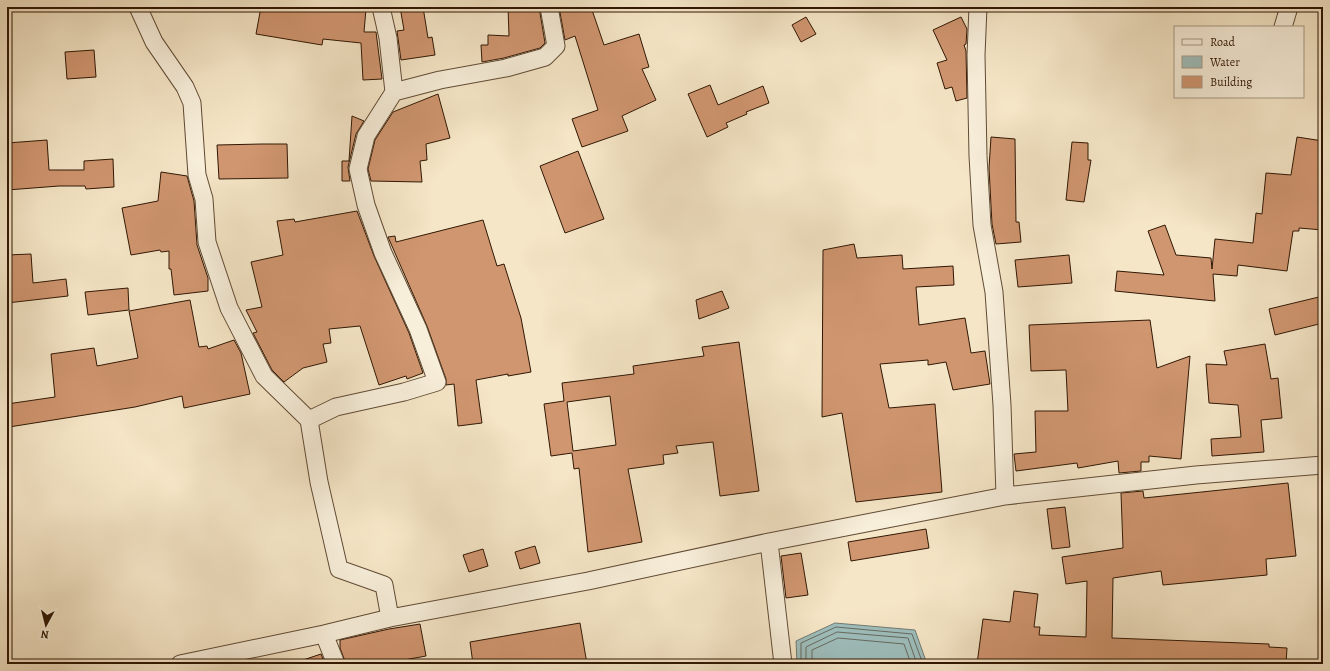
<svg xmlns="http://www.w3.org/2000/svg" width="1330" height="671" viewBox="0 0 1330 671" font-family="Alegreya,serif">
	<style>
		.water { fill: #9ebebc; stroke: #727b72 }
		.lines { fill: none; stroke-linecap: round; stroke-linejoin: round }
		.shore { stroke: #676a60; stroke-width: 1 }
		.building { fill: #d09670; stroke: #301704; fill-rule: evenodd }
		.minor-casing { stroke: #614b35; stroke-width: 19 }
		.minor { stroke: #f8efdb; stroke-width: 17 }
	</style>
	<rect width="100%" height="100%" fill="#f5e6c7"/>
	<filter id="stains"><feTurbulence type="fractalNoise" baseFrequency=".005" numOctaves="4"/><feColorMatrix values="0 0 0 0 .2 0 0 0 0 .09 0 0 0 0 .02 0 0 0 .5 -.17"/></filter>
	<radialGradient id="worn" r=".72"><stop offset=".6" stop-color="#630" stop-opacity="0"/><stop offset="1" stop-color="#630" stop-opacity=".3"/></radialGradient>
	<!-- water -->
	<path class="water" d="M835,623L915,630L927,664H797L796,641Z"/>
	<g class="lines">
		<!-- shore -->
		<path class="shore" d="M801,664V643L836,627L912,634L923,664
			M806,664V647L837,632L908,638L917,664
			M812,664V650L838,638L904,644L911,664"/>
	</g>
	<!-- building -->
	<path class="building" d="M261,7H349L366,9L364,32H376L382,79L363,80L361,43L323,39L322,45L256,34Z
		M400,7H423L428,38L432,37L435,55L401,60L397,31L404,30Z
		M508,7H539L545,43L540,48L504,58L482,62L481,45H488V35L509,36Z
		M559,7H591L604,45L639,34L649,67L642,69L656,100L622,116L628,131L582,147L572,119L598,110L575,36L565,40Z
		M806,17L816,34L801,42L792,25Z
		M961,17L967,29L966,44L964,45L966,51L967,98L956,101L952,87L945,89L937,63L947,60L933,30Z
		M94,50L96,77L67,79L65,52Z
		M710,85L718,105L763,86L769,103L746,112L747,114L726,123L728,127L707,137L688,94Z
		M438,94L450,138L426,144L427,160L420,161L422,182L371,181L368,169L375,140L393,112Z
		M352,116L364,121L356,134L348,167L350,181H342V161H349Z
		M991,137L1015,139L1016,222H1019L1021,242L996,244L992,224L989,168Z
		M1297,137L1323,141V230L1299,228V231H1293L1287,271L1238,265L1237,276L1213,274L1215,301L1115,291L1117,271L1164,275L1148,231L1165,225L1176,255L1211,258L1212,269L1215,239L1253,243L1256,213L1262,214L1266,173L1291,175Z
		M47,140L49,170H84V161L113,159L114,187L86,189L85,186H59L7,190V143Z
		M1072,142L1088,143V160H1091L1084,202L1066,200Z
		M262,144H287L288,178L219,179L217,145Z
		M578,151L604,219L565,233L540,166Z
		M161,172L187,176L194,201L197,245L208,278V291L174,295L171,269H169V251L161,252L160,250L131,255L122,208L158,201Z
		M357,211L374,256L409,333L423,373L407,379L406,376L379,385L360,326L329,329L331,343L323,344L327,362L303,368L284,382L272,370L253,333L257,332L246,310L262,307L251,262L283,255L277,221L294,219L295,222Z
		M483,220L497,266L504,264L521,318L531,372L508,376V374L476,380L482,423L458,426L454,384L446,385V379L427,326L388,237L395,236L396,242Z
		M854,244L857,258L902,255L903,269L953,266L954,285L916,287L919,325L965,318L971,353L985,351L990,384L953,390L946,362L928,365V360L880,364L889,408L935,404L942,492L856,502L842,413L822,417L823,250Z
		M31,254L33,283L66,279L68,296L7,303V255Z
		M1069,255L1072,283L1018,287L1015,260Z
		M128,288L129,310L88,315L85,292Z
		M722,291L729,308L699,319L696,300Z
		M1323,296V323L1275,335L1269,309Z
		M190,300L199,347L207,346L208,349L234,340L241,353L250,394L184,408L182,396L135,407L9,427L7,404L55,397L51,354L94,348L97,366L138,358L129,311Z
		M1150,320L1157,368L1190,356L1181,459L1149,456V462H1141V471L1119,473L1118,461L1078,468L1077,463L1016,471L1014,454L1036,452L1035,411H1068L1066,370L1031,371L1029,325Z
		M739,342L759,491L720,496L713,442L676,446L678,453L663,455L664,464L628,469L642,542L588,552L579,468L574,469L572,453L551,456L544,404L564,401L562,383L634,374L633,366L704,356L702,347ZM610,396L616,445L573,451L567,402Z
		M1265,344L1271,379L1278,378L1282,418L1261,420L1264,452L1212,456L1211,439L1241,437L1238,405L1209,403L1206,364L1227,365L1224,351Z
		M1288,483L1296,556L1266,559L1267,575L1163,585L1161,571L1113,578L1112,638L1269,644V647L1287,648L1286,664H977L983,619L1010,622L1014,591L1038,594L1034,627H1040L1039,635L1086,637L1087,581L1066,584L1062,557L1123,548L1121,493L1143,491L1144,498Z
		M1065,507L1070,547L1052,549L1047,509Z
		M926,529L929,548L851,561L848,542Z
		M535,546L540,563L520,569L515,552Z
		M483,549L488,566L469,572L463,555Z
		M801,553L808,595L786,598L781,556Z
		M580,623L587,664H473L470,642Z
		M420,624L426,656L393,662L394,664H346L340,648V640L389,629Z
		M321,654L325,664H303V660Z"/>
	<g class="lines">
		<defs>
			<path id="minor" d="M138,7L154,42L185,87L192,103L197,175L204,199L207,242L229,308L264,376L309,420L319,482L339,569L384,585L390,618
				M978,7L976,55L978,156L982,225L994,292L1002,405L1005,496
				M1283,27L1289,7
				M394,92L440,80L506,68L545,57L556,46L549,7
				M309,420L336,407L404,392L437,382L418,329L383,253L366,205L358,169L366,136L394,92L388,38L381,7
				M769,542L783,664
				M324,634L336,664
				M180,664L324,634L390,618L588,581L769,542L1005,496L1196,475L1323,465"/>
		</defs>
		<!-- minor casing -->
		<use href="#minor" class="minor-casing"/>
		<!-- minor -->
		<use href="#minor" class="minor"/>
	</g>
	<!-- margin -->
	<rect width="1330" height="671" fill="none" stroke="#f5e6c7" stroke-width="24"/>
	<rect x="8" y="8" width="1314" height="655" fill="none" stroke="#301704" stroke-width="2"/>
	<rect x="12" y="12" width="1306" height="647" fill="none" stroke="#301704"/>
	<!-- legend -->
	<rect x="1174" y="26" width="130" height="72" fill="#f8efdb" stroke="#a89985"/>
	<rect x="1182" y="39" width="20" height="6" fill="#f8efdb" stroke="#a89985"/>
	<text x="1210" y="46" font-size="12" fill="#301704">Road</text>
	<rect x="1182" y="56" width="20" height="12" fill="#9ebebc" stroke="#a89985"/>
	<text x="1210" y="66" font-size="12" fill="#301704">Water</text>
	<rect x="1182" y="76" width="20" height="12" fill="#d09670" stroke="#a89985"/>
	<text x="1210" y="86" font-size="12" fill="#301704">Building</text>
	<!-- north arrow -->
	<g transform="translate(46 625) rotate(187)" stroke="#f8efdb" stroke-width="3" paint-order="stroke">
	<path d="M0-3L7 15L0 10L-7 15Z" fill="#301704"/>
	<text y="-6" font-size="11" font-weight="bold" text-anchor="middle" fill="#301704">N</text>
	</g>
	<rect width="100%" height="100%" filter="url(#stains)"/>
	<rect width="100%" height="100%" fill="url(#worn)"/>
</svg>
